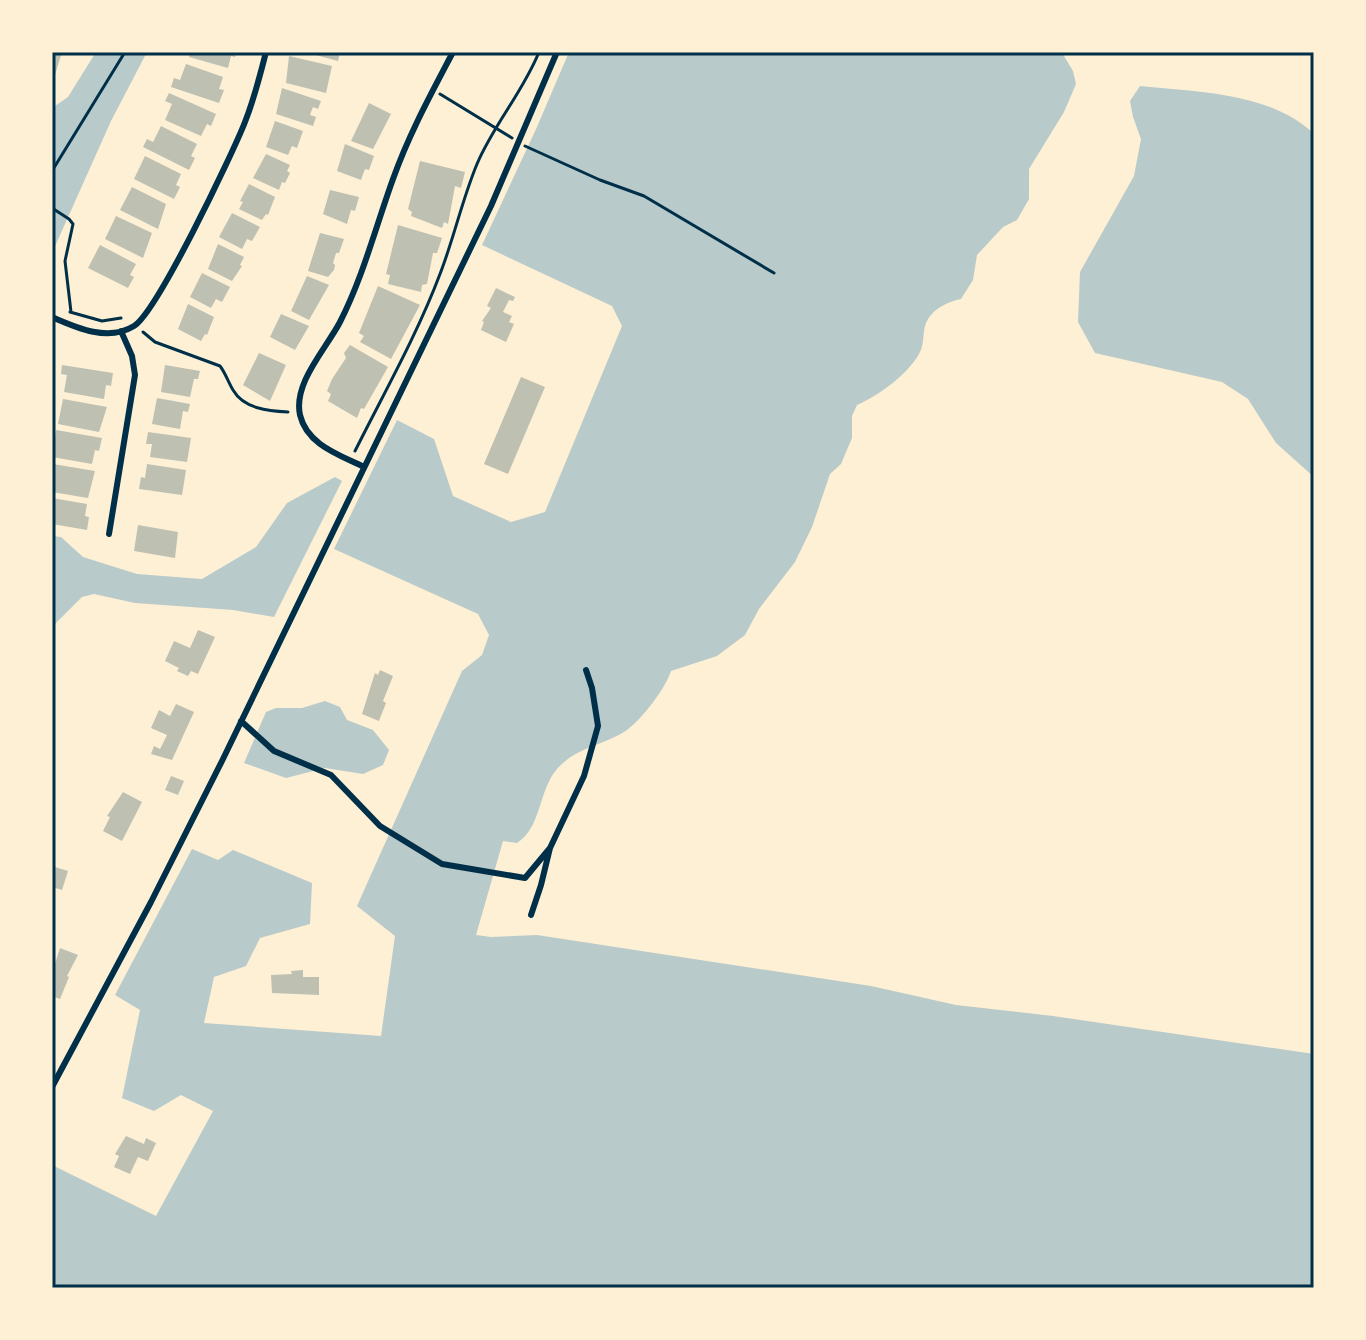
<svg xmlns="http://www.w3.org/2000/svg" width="1366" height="1340" viewBox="0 0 1366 1340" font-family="'DejaVu Sans',sans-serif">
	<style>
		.green { fill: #b9caca }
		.building { fill: #bec0b2 }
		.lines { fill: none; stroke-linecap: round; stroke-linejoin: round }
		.path { stroke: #003049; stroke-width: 3 }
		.minor { stroke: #003049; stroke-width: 6 }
		.neatline { fill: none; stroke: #003049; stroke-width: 3 }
	</style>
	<rect width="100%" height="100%" fill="#fdf0d5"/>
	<!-- green -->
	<path class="green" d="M96,52H147L111,121L52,253V108L68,97Z
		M569,52H1065L1064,56L1073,71L1076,84L1064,112L1029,169V199L1017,220L1003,227L977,255L973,280L961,299C947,302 932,309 926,323C922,333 925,343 919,354C908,374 878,396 857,405L852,416V438L841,464L830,474L812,527L795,562L759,609L745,635L717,656L671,671C665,689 643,718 627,730C605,745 576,747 557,769C538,791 542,827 517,843L503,841L476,935L491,937L537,935L871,986L956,1005L1053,1016L1314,1054V1288H52L54,1166L156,1216L213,1111L181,1095L154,1111L122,1098L140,1010L115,995L192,849L218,860L233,850L312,883L310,924L260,938L246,966L214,977L204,1023L381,1036L395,936L357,906L462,671L482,655L489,635L478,614L334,549L397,420L434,439L453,496L511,522L545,512L622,326L612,306L482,245L537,127Z
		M1140,86C1197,92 1270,92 1314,134V477L1276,443L1248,399L1222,382L1095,353L1078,322L1080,272L1134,176L1141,139L1133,117L1130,101Z
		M335,477L342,481L274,617L233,610L135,603L94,594L82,597L52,627V536L61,537L83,557L137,574L202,579L256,547L287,503Z
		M325,701L340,707L347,720L373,730L389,750L383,765L363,774L325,768L286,778L244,763L266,712L276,708H302Z"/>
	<!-- building -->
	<path class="building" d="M52,52H62L55,75L52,74Z
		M190,52H236L235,57L231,56L228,68L189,57Z
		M305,52H340L338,61Z
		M289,56L332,66L326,93L286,83Z
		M186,64L223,77L219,89L224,90L219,103L171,87L174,78L180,80Z
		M282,88L321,101L318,109L313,107L310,115L316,117L313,126L276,114Z
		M169,93L216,114L211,126L207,124L201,136L165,120L172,104L165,101Z
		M369,103L391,114L373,149L351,141Z
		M275,121L303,131L297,148L292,146L288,155L266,147Z
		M161,126L197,144L191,156L195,158L189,170L143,147L147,139L153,142Z
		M345,144L374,156L369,170L365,169L361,180L337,171Z
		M266,154L290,165L287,171L290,173L285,183L282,182L279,190L253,178Z
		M145,156L181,174L176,185L180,187L174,199L134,179Z
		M420,161L465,172L461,188L455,186L448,224L444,222L442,228L411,216L412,212L408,209Z
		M249,184L275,197L268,215L266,214L262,220L239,209L243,202L240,201Z
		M132,187L166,204L158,229L120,210Z
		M330,190L359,197L355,211L351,210L347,224L323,214Z
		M232,213L260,227L252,241L247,239L242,249L219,237Z
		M116,216L152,233L143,258L105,239Z
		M398,225L442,238L437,253H433L427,284L422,285L421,292L388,284L390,275L386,274Z
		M320,233L344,239L339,253H336L333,263L335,265L334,270L328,277L308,271Z
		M218,244L244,257L240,265L242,266L232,281L208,269Z
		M100,245L136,264L130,275L134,277L128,288L88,268Z
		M202,273L230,287L222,302L216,299L211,308L190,297Z
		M307,276L329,285L309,320L291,311Z
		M378,286L420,305L391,359L360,342L364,336L359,333Z
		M496,288L515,297L513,301L509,300L503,312L512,316L509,322L514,324L506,342L481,330L484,322L482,321L491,308L487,306Z
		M188,304L214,317L207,335L205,334L201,341L178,329Z
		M281,314L309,326L295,350L270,337Z
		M350,345L388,367L364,409L361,408L357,418L328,401L331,394L327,391L332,379L346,358L344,353Z
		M259,353L286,365L270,401L243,385Z
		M62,365L113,373L111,386L106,385L104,399L64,392L67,375L61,374Z
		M165,365L200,371L198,379H194L190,397L161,392Z
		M521,377L545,387L508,474L484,464Z
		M157,398L190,404L188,412L183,411L180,429L152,424Z
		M63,399L107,407L99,432L58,424Z
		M56,430L102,438L99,451L95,450L92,464L52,457Z
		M148,432L191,438L187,462L150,457L152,444H146Z
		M53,464L95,471L88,498L52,492Z
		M147,464L186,470L182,495L139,489L141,477L145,478Z
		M52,498L87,504L85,516L89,517L87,530L52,524Z
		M138,525L178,532L175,558L134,551Z
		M198,630L215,637L198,674L191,671L188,676L177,671L179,668L165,661L174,641L190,648Z
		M380,670L393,676L383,701L386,703L379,721L362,714L375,673L378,675Z
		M176,704L194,712L172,760L151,754L154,746L160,749L167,735L151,728L159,710L170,716Z
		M171,776L184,781L178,795L165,790Z
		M123,792L142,802L122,841L103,831L110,817L107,816Z
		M52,866L68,871L62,890L52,887Z
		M60,948L78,955L67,976L69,977L60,999L52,996V973Z
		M303,970V977H319V995L272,993L271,975L292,974L291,971Z
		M126,1136L144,1144L146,1138L156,1143L148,1161L138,1157L130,1174L114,1167L119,1156L115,1154Z"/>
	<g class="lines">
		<!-- path -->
		<path class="path" d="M440,94L512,138
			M525,146L600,180L644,196L774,273
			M52,171L125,52
			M52,208L69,219L73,224L65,261L71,312
			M70,312L102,321L121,318
			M143,332L155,342L220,366C226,374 228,382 233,390C244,409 269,411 288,412
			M355,451C384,393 417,335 440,274C454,238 462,200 477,164C494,124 523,92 539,52"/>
		<!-- minor -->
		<path class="minor" d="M52,317C77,328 108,342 134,326C157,312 232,155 245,122C254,99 260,76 266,52
			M364,467C340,455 307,445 300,415C293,383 326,349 340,322C363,277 376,226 393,179C409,134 431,94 453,52
			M109,534L135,375L132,356L121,331
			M241,721L274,751L331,775L380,826L442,864L525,878L550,848
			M531,915L541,885L550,848L584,776L598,726L592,688L586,670
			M52,1087L151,902L222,761L491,206L557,52"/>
	</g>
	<!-- border -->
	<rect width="1366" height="1340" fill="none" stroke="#fdf0d5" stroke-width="108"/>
	<rect x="54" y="54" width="1258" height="1232" class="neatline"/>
</svg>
